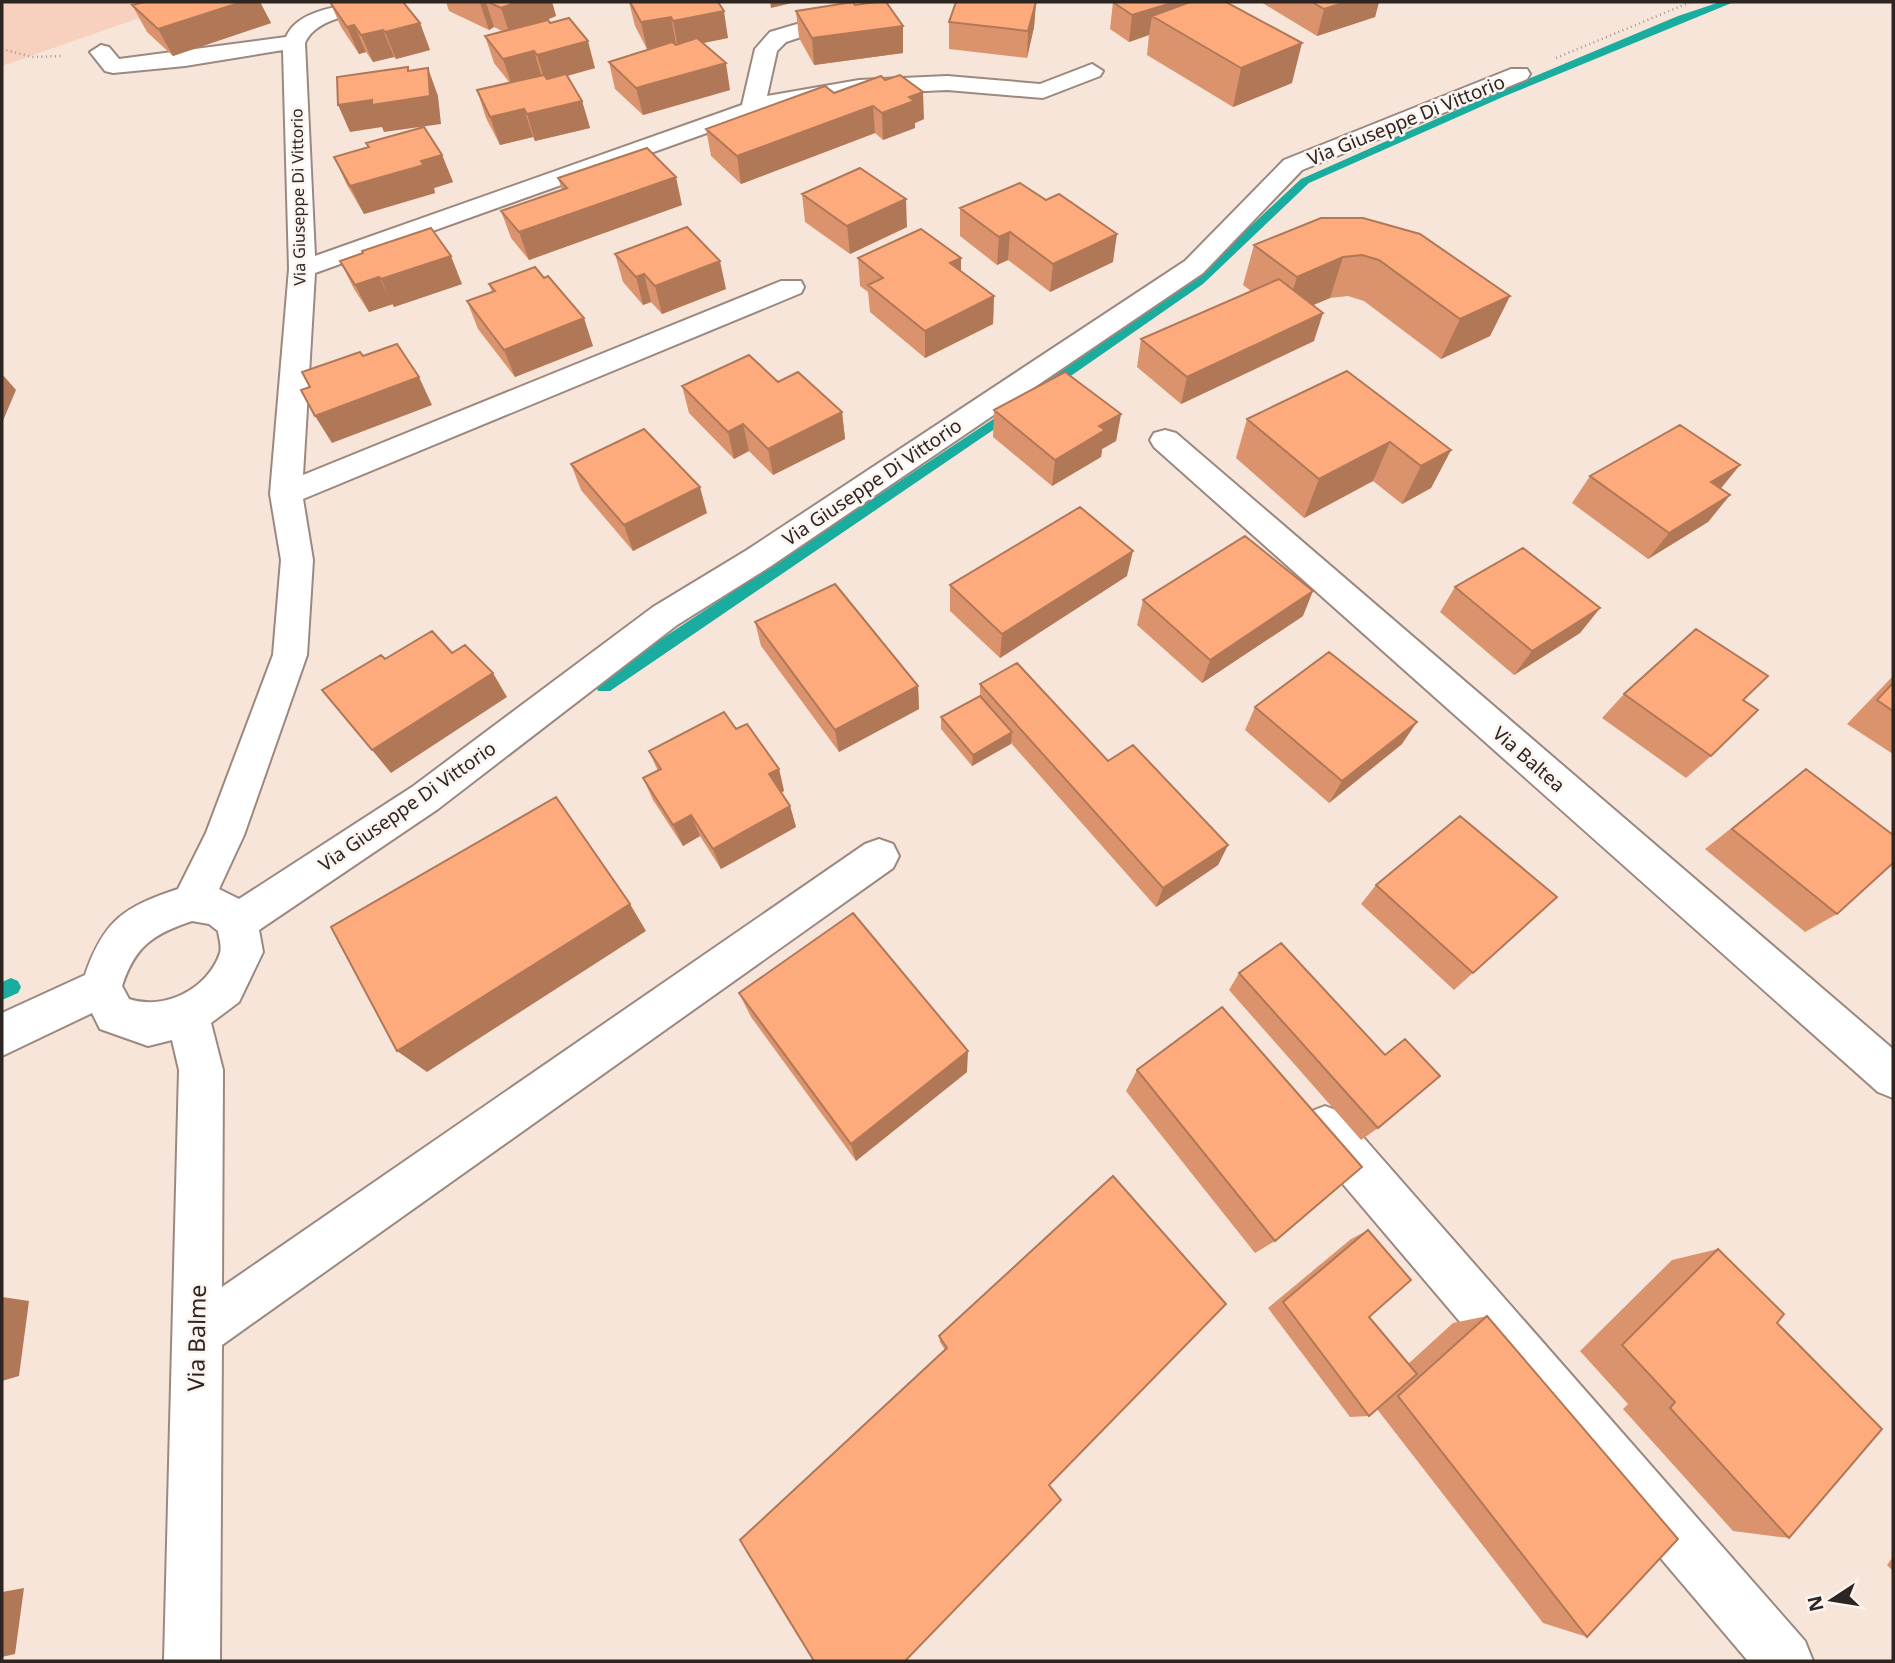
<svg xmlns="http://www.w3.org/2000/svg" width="1895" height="1663" viewBox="0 0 1895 1663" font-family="'Noto Sans',sans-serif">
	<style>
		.green { fill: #f7d1bd }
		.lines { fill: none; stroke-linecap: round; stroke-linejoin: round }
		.stream { fill: #1aad9f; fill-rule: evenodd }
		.minor-casing { stroke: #9b8980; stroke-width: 4 }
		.path { stroke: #a5978f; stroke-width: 2.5; stroke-dasharray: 1 3.5; stroke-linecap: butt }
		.minor { fill: #fff; fill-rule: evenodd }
		.wall { fill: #da936c }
		.shaded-wall { fill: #b17858 }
		.building { fill: #fdab7d; stroke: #b17858; stroke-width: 2 }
		.labels { text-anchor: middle; stroke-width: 5; stroke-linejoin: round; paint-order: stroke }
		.far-street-label { font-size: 16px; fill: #2c2521; stroke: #fcf4f0 }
		.street-label { font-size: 19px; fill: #2c2521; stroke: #fcf4f0 }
		.near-street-label { font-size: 23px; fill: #2c2521; stroke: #fcf4f0 }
	</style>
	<rect width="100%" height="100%" fill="#f8e5da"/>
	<!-- green -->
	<path class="green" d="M2,2H185L2,66Z"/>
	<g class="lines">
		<!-- stream -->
		<path class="stream" d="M1720,2H1734L1505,96L1309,183L1203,284L1052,389H1042L1040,386L1195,278L1301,179L1497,92L1678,16Z
			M1013,406L1018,407V413L610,691H598L596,686L598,681Z
			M11,978L18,981L21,987L18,993L2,1000V982Z"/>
		<defs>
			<path id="minor" d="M359,2H392L389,6C364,13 316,16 305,43L315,256L742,105L755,49L770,32L848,9L859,15L855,19L786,42L777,51L767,96L859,80L947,76L1040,84L1092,64L1103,71L1100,76L1043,98L947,90L859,94L788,104L315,273L303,475L781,281H801L804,287L801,293L303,499L313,560L307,655L244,835L219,889L239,899L412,787L653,607L747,550L1185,261L1284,160L1511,69H1527L1530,74L1527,79L1302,170L1203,273L771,566L677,625L438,809L259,930L263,952L239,1002L211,1023L223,1070L222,1287L865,844L879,839L893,844L899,856L893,868L222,1345L220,1661H164L179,1070L172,1040L148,1046L100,1029L92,1013L2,1056V1013L85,975C104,920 124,907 178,889L206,833L273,655L281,560L270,494L289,269L283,50L185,66L113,73L105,71L90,52L101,45L109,47L119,59L286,37C297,11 334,8 359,2ZM192,921L209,924L218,931C219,938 222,947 220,953C208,989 164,1011 129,999L122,986C135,946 153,934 192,921Z
				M1165,430L1176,433L1893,1049V1098L1878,1092L1154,447L1150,440L1154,433Z
				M1325,1106L1341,1112L1805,1641L1813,1661H1748L1309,1144L1303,1128L1309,1112Z"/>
		</defs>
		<!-- minor casing -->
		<use href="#minor" class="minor-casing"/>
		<!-- path -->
		<path class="path" d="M2,49L32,57L62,56
			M1556,58L1691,2"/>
		<!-- minor -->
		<use href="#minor" class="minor"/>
	</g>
	<!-- wall -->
	<path class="wall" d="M144,2H260L271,23L173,56L147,32L132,5Z
		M330,2L420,23L430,50L396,59L394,57L373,62L366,52L359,54L341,27Z
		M446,2H552L556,16L546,20L595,68L567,76L582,101L590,128L535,141L533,137L500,145L486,118L477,90L510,83L494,63L485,36L502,31L494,27L489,30L449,11Z
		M629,2H718L728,38L703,43L730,90L643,115L615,89L609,62L653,48L647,49L635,26Z
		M1036,2L1034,27L1027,58L949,49V22Z
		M1113,2H1226L1292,83L1233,107L1147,55L1149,35L1129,42L1110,29Z
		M1261,2H1379L1375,17L1317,36Z
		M855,5L903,26V53L814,65L799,38L796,11Z
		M834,93L924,119L915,123V128L883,140L875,133L741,184L711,156L706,129Z
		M442,155L453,182L434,188L435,193L364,214L347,185L334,157Z
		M558,178L682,205L529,260L511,238L501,211L562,190Z
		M802,194L907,227L850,254L805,222Z
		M960,208L1113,262L1050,292L1008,260L997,265L960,236Z
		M1321,218L1510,296L1490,336L1441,359L1364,301L1348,296L1330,298L1313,305L1314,341L1181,404L1137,367L1141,339L1251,291L1243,285L1254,245Z
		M615,254L726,289L662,314L651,302L643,305L623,282Z
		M858,258L961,272L994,296L993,324L925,358L870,312L868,292L860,286Z
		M340,261L462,284L394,307L393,304L369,312L354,289Z
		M544,278L593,346L515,377L478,329L467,301L492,292L489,284Z
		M778,382L842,412L845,439L773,475L749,451L734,459L689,413L682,386Z
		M994,410L1121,414L1116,441L1102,449L1101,457L1052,486L993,437Z
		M1247,419L1451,450L1431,488L1402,504L1373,481L1304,518L1236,458Z
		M571,464L707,513L633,551L581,490Z
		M1590,476L1720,489L1730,495L1708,522L1648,559L1572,503Z
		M1127,576L1000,658L950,611V585Z
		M1455,587L1600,608L1580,633L1514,675L1440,612Z
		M1143,600L1303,616L1202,683L1137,625Z
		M755,622L918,686L919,709L839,752L761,646Z
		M1893,676V754L1847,724Z
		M980,684L1108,761L1228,845L1218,865L1156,907L1011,743L972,766L941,729V717L980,696Z
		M1624,694L1743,700L1711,756L1686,778L1602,718Z
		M1255,707L1402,744L1329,803L1245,730Z
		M736,729L779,769L784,791L781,792L790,806L796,827L721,869L700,836L683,846L653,800L643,778L658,771L649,751Z
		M1806,769L1837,914L1805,932L1705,849Z
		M1376,885L1557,897L1454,990L1361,904Z
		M1239,973L1385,1055L1378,1128L1361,1140L1229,990Z
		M739,993L967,1072L856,1161L751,1017Z
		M1137,1070L1275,1241L1255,1253L1126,1091Z
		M1368,1230L1369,1317L1408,1364L1453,1323L1487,1316L1587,1637L1543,1623L1377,1409L1369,1416L1350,1417L1268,1308L1351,1239Z
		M1718,1249L1777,1323L1789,1538L1733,1531L1623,1409L1628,1404L1580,1351L1672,1260Z
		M1226,1304L945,1350L940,1342L939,1336Z
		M1893,1557V1571L1887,1565Z"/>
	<!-- shaded-wall -->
	<path class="shaded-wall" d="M242,2H260L271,23L173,56L158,29Z
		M483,2H486L494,27L489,30L480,3Z
		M517,2H552L556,16L510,35L501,8Z
		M770,2H796L771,8Z
		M1036,2L1034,27L1027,58L1028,31Z
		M1175,2H1210L1152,16L1149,35L1129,42L1132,15Z
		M1346,2H1379L1375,17L1317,36L1324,9Z
		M724,11L728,38L678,48L673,21Z
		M671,17L676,44L647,49L641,22Z
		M420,23L430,50L396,59L385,32Z
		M354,25L366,52L359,54L347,27Z
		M903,26V53L814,65L812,38Z
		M383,30L394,57L373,62L361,35Z
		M588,41L595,68L545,82L537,55Z
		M1302,43L1292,83L1233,107L1241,68Z
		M534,51L542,78L512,86L503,59Z
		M726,63L730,90L643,115L636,88Z
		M408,67L418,94L428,68L438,96L441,124L384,132L382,127L350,132L338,105L372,100L408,71Z
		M923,92L924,119L915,123V128L883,140L882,113L909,97Z
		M582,101L590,128L535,141L527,114Z
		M873,106L875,133L741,184L737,156Z
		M524,109L533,137L500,145L490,117Z
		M442,155L453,182L434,188L435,193L364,214L350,186L421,161Z
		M676,177L682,205L529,260L519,232Z
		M906,199L907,227L850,254L847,226Z
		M1010,232L1008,260L997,265L999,237Z
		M1117,234L1113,262L1050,292L1053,264Z
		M451,256L462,284L394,307L381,279Z
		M1343,257L1330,298L1285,317L1297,277Z
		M961,258V286L950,263Z
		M720,261L726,289L662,314L655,286Z
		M644,274L651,302L643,305L636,277Z
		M379,277L393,304L369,312L355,285Z
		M994,296L993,324L925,358V331Z
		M1510,296L1490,336L1441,359L1460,319Z
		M1323,313L1314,341L1181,404L1187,377Z
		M584,318L593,346L515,377L504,350Z
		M2,374L16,390L2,423Z
		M419,377L432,405L332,443L315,416Z
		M842,412L845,439L773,475L768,449Z
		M1121,414L1116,441L1102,449L1101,457L1052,486L1055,460L1099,426Z
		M743,424L749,451L734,459L728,432Z
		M1390,442L1373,481L1304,518L1319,479Z
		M1451,450L1431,488L1402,504L1421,466Z
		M1740,465L1718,492L1711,482Z
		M700,487L707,513L633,551L624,525Z
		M1730,495L1708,522L1648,559L1669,533Z
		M1133,551L1127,576L1000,658L1002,634Z
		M1313,591L1303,616L1202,683L1210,660Z
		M1600,608L1580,633L1514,675L1532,651Z
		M493,673L507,697L391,773L372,750Z
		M918,686L919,709L839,752L835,730Z
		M1417,722L1402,744L1329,803L1342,781Z
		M1012,732L1011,744L972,766L973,755Z
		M779,769L784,791L775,796L769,774Z
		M790,806L796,827L721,869L713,849Z
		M691,815L700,836L683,846L673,825Z
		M1228,845L1218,865L1156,907L1163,888Z
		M630,904L646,931L427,1072L397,1051Z
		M968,1051L967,1072L856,1161L851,1144Z
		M2,1297L29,1301L19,1376L2,1381Z
		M24,1588L15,1654L2,1657V1592Z"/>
	<!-- building -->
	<path class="building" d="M144,2H242L158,29L132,5Z
		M330,2H403L420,23L385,32L383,30L361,35L354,25L347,27Z
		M488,2H517L501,8Z
		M630,2H718L724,11L673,21L671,17L641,22Z
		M853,2L855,5L876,2H886L903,26L812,38L796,11Z
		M956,2H1036L1028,31L949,22Z
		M1113,2H1175L1132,15Z
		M1190,2H1226L1302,43L1241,68L1152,16Z
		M1312,2H1346L1324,9Z
		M569,18L588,41L537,55L534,51L503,59L485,36L548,20L550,23Z
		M697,38L726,63L636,88L609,62L672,42L676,45Z
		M408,67V71L428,68L430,96L372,105V100L338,105L337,77Z
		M566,74L582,101L527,114L524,109L490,117L477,90L544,75L547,79Z
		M900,75L923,92L909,97L914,101L882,113L873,106L737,156L706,129L825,86L834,93L881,76L885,80Z
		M424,127L442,155L421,161L424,165L350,186L334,157L369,147L366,143Z
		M647,148L676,177L519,232L501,211L567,188L558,178Z
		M860,168L906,199L847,226L802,194Z
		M1020,183L1046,200L1059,194L1117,234L1053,264L1010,232L999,237L960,208Z
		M1321,218H1363L1420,234L1510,296L1460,319L1379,260L1362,255L1343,257L1297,277L1254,245Z
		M687,227L720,261L655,286L644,274L636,277L615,254Z
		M431,228L451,256L381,279L379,277L355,285L340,261L363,253L362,251Z
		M921,229L961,258L950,263L994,296L925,331L868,285L883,278L858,258Z
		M535,267L544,278L548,276L584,318L504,350L467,301L495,291L489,284Z
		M1279,279L1323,313L1187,377L1141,339Z
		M397,344L419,377L315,416L301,390L310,387L302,372L360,352L363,356Z
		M749,355L778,382L798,372L842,412L768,449L743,424L728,432L682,386Z
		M1347,371L1451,450L1421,466L1390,442L1319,479L1247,419Z
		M1065,372L1121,414L1099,426L1105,430L1055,460L994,410Z
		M1680,425L1740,465L1711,482L1730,495L1669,533L1590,476Z
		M644,429L700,487L624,525L571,464Z
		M1080,507L1133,551L1002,634L950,585Z
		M1245,536L1313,591L1210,660L1143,600Z
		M1523,548L1600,608L1532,651L1455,587Z
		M835,584L918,686L835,730L755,622Z
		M1696,629L1768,676L1743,700L1758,710L1711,756L1624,694Z
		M432,631L452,653L465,645L493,673L372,750L322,690L381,655L385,659Z
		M1329,652L1417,722L1342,781L1255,707Z
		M1017,663L1108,761L1133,745L1228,845L1163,888L980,684Z
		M1893,683V711L1877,700Z
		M980,696L1012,732L973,755L941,717Z
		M724,712L736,729L747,724L779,769L769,774L790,806L713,849L691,815L673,825L643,778L661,769L649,751Z
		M1806,769L1893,835V863L1837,914L1732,829Z
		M556,797L630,904L397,1051L331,927Z
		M1460,816L1557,897L1473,973L1376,885Z
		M853,913L968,1051L851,1144L739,993Z
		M1281,943L1385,1055L1405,1039L1440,1076L1378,1128L1239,973Z
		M1222,1007L1362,1167L1275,1241L1137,1070Z
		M1113,1176L1226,1304L1049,1485L1061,1500L905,1661H814L740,1540L947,1348L939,1336Z
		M1368,1230L1411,1280L1369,1317L1417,1374L1369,1416L1283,1302Z
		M1718,1249L1784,1314L1777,1323L1882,1429L1789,1538L1670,1408L1675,1402L1622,1345Z
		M1487,1316L1678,1539L1587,1637L1398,1396Z"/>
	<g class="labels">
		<!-- far-street labels -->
		<g class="far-street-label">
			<text transform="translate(298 197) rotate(-91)" y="6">Via Giuseppe Di Vittorio</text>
		</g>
		<!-- street labels -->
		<g class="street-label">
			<text transform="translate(1406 120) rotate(-22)" y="7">Via Giuseppe Di Vittorio</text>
			<text transform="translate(872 482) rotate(-34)" y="7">Via Giuseppe Di Vittorio</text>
			<text transform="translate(1529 759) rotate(41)" y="7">Via Baltea</text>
			<text transform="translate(407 806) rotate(-35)" y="7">Via Giuseppe Di Vittorio</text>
		</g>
		<!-- near-street labels -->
		<g class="near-street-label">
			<text transform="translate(197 1338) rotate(-89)" y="8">Via Balme</text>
		</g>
	</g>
	<!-- border -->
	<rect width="1895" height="1663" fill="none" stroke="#2c2521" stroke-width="7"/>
	<!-- north arrow -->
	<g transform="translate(1832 1600) rotate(258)" stroke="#fcf4f0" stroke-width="5" paint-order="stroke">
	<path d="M0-5L12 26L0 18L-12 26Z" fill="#2c2521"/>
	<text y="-10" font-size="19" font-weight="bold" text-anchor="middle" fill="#2c2521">N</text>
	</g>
</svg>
